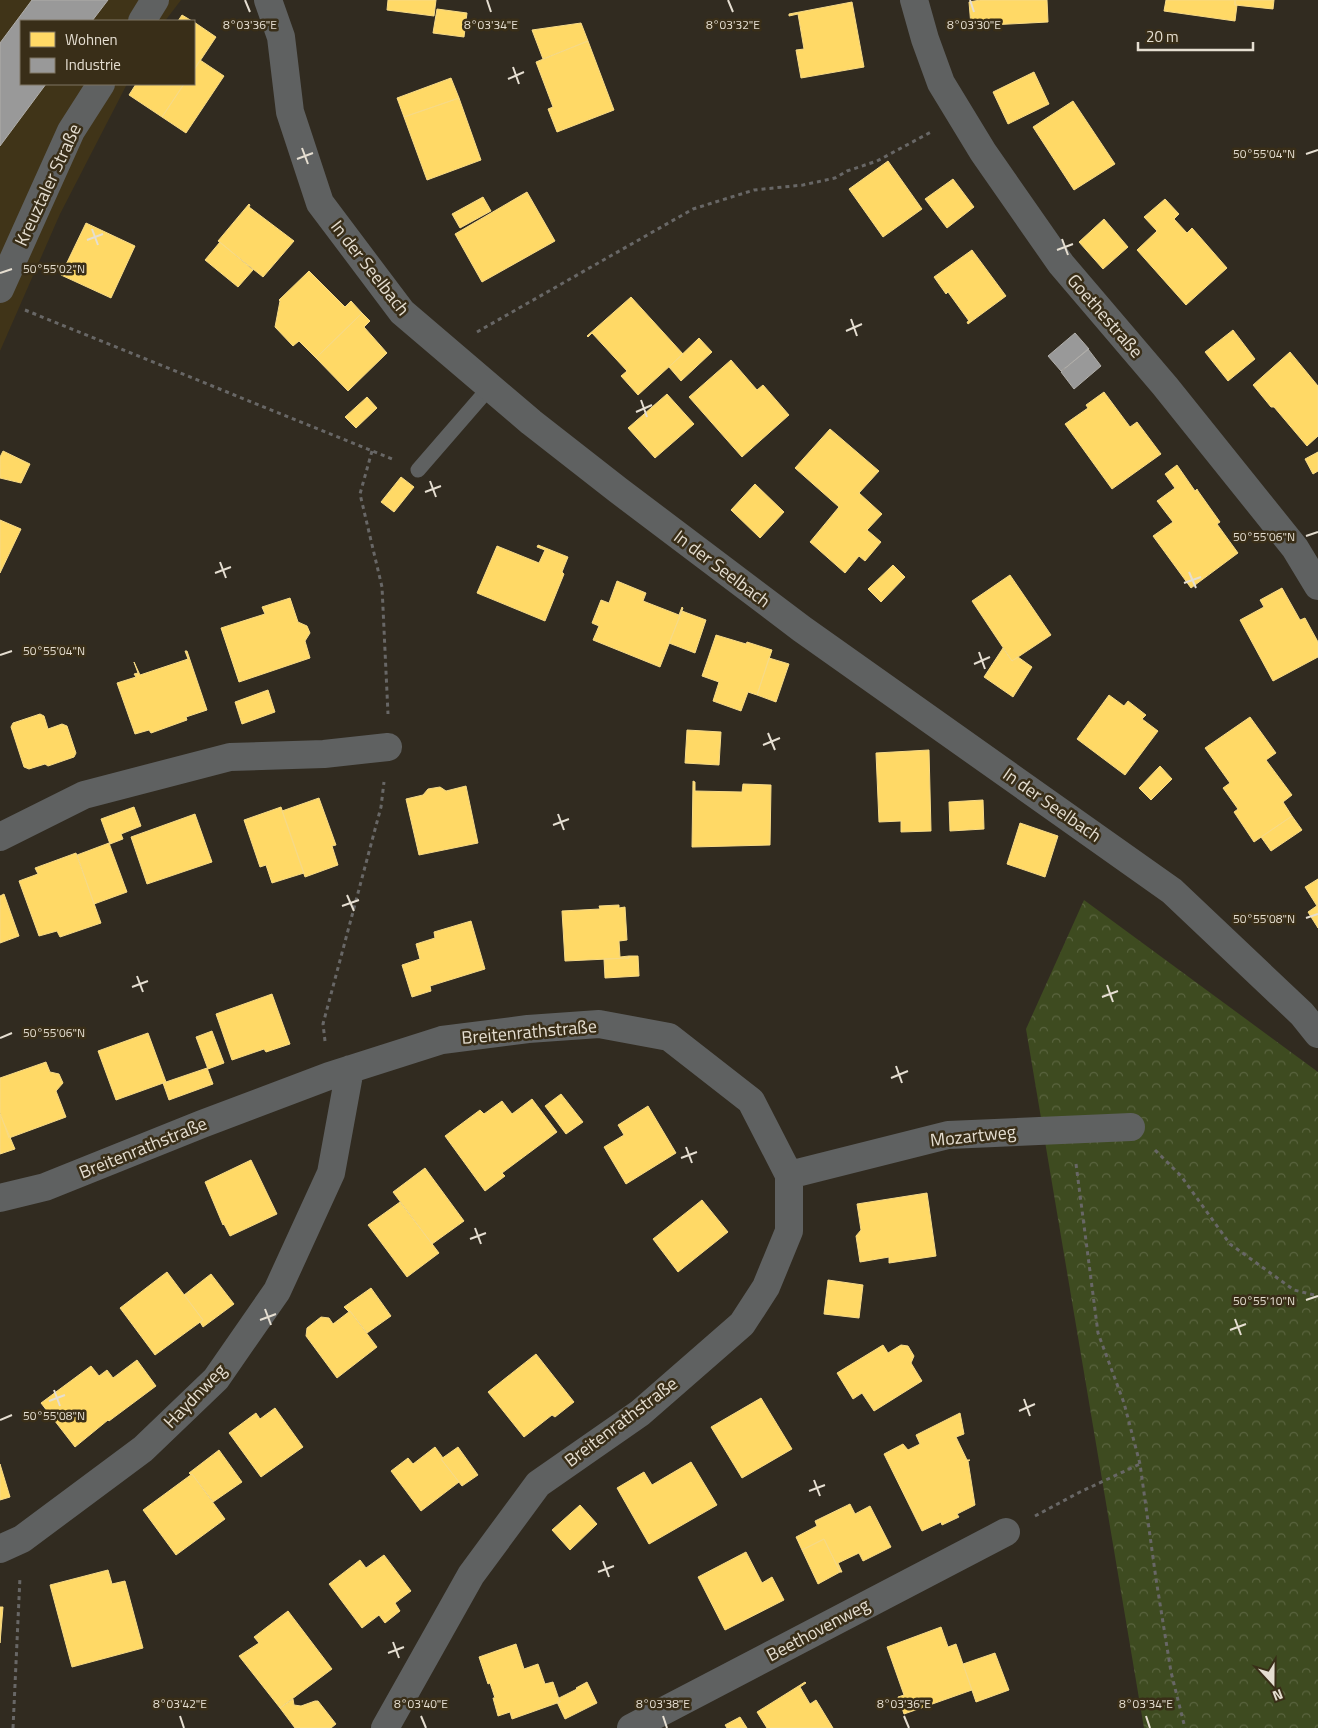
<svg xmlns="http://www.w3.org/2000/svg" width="1318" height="1728" font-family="'Titillium Web',sans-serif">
<defs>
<pattern id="forest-crowns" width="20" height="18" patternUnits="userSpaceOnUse" patternTransform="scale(1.25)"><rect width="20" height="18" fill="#3e4b20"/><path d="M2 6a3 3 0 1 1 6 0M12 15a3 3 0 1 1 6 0" fill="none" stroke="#5a643f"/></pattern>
</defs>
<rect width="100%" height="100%" fill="#312b20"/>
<path fill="#403418" d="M0 0H181L165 21H21V84H127L60 214 0 351Z"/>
<path fill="url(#forest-crowns)" d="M1084 900 1318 1072V1728H1144L1026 1029Z"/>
<path fill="#ffd966" stroke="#f7da86" d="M388 0H436L434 16 387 10Z
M980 0H1047L1048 22 971 26 969 2Z
M1166 0H1235V5H1237L1235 21 1164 11Z
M1235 0H1274L1273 9 1235 5Z
M852 2 864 67 801 78 796 50 804 49 798 14 789 16V14Z
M437 9 467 13 464 37 433 33Z
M182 15 192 21H178Z
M194 22 216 37 194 70Z
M581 23 588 41 543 59 532 30Z
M588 41 614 110 557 132 548 109 553 107 536 62Z
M200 60 224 76 186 133 162 117 184 84H194V70Z
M1034 72 1049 104 1008 124 993 92Z
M451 78 459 98 404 117 397 98Z
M136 84H184L162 117 129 95Z
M459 98 481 160 427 180 404 117Z
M1073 101 1115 164 1074 190 1033 127Z
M888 161 922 209 883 237 849 189Z
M953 179 974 207 947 228 925 199Z
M527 192 555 241 482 282 455 234Z
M483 197 491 211 460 228 452 214Z
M1165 199 1179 214 1174 219 1187 233 1192 228 1227 268 1186 305 1137 250 1157 231 1144 217Z
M249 204 250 205 249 207 294 241 263 277 218 241Z
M1104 219 1128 247 1103 269 1079 242Z
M86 223 135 246 111 298 61 275Z
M220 242 253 270 238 287 205 260Z
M972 250 1006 296 968 324 967 322 969 321 948 292 946 294 934 277Z
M309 271 345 307 351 301 362 313 316 358 299 341 293 346 275 327 280 301 279 300Z
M631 297 683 354 638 395 621 376 627 371 592 333 588 337 587 336Z
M362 313 370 321 364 327 387 353 348 391 316 358Z
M1233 330 1255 359 1228 381 1205 352Z
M699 338 712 352 681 381 669 367Z
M1290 352 1318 386V436L1307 446 1274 407H1271L1253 385Z
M731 360 757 390 763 385 789 415 742 457 689 397Z
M1104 392 1130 427 1137 422 1161 454 1112 489 1065 424 1088 408 1086 405Z
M667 394 694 424 655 458 628 428Z
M367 397 377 408 356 428 345 417Z
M830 429 879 471 859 493 882 514 867 530 881 542 865 561 859 556 845 573 810 542 839 507 795 468Z
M3 451 30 464 21 483 0 478V457Z
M1318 452V471L1313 474 1305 459Z
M1177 465 1195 491 1197 489 1198 491 1220 522 1217 524 1238 553 1191 588 1153 536 1173 522 1157 501 1175 488 1165 474Z
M401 477 414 487 394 512 381 502Z
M755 484 784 512 760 538 731 510Z
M0 520 21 529 0 573Z
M538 545 568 557 562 572 564 574 545 621 477 593 497 546 539 563 545 550 537 547Z
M893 565 905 577 881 602 868 589Z
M1010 575 1051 635 1012 661 972 601Z
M617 581 646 593 643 601 679 615 682 607 683 608 660 667 593 640 599 626 592 623 601 600 609 603Z
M1282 588 1300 620 1305 618 1318 642V657L1273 681 1240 620 1264 607 1260 600Z
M290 598 298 622 307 626 310 633 305 641 310 658 239 682 221 628 265 614 262 607Z
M682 611 706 620 695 653 669 643Z
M716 635 746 644 747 642 772 650 757 695 748 692 741 711 713 701 719 682 702 676Z
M1003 648 1012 661 1018 657 1032 667 1013 697 984 677Z
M185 651H187L207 710 186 717 187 720 151 733 149 730 135 734 117 683 136 677 134 674 138 673 134 662 140 675 188 659Z
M769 658 789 664 776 702 757 695Z
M268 690 275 712 242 724 235 702Z
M1109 695 1124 706 1128 701 1146 715 1142 719 1158 731 1125 775 1077 739Z
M40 714 44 716 48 729 62 724 67 726 76 753 74 757 48 766 45 764 29 769 24 767 11 727 13 723Z
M1250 717 1276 753 1266 760 1292 795 1283 802 1292 816 1254 842 1234 812 1238 809 1223 788 1230 783 1205 748Z
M687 730 721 732 719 765 685 763Z
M929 750 931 831 901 832V821L879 822 876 753Z
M1160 766 1172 779 1151 800 1139 788Z
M693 781 695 782V791L742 792 743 784 771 785 770 845 692 847Z
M466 786 478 843 419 855 406 799 423 795 428 789 440 787 446 791Z
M319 798 336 845 332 846 338 865 305 877 282 811Z
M983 800 984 829 950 831 949 802Z
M134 807 141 826 121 834 123 839 110 844 101 819Z
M281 807 304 873 272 883 266 865 260 867 244 820Z
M195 814 212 862 147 884 131 837Z
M1292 816 1302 830 1271 851 1261 837Z
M1020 823 1058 836 1045 877 1007 864Z
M109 843 127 892 94 904 77 855Z
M76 853 101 923 60 937 57 931 39 936 19 881 38 874 35 868Z
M1318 879V905L1317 906 1305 887Z
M4 894 19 936 0 943V896Z
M619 905V908L625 907 627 940 619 941 620 957 629 956V958L565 961 562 911 600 909 599 906Z
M1318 905V928L1308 912Z
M471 921 485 969 430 986 431 991 412 997 402 965 420 959 416 944 435 938 434 932Z
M629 956H638L639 976 605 978 604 959 629 958Z
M272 994 290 1044 266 1052 264 1049 232 1060 216 1014Z
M212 1031 224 1063 208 1069 196 1037Z
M148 1033 166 1082 116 1100 98 1051Z
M46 1062 50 1072 59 1074 63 1083 56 1091 66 1117 9 1138 0 1113V1078Z
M207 1068 213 1084 169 1100 163 1083Z
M561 1094 583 1122 566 1134 545 1106Z
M532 1099 557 1132 502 1173 505 1176 485 1191 445 1136 480 1110 484 1114 502 1101 512 1114Z
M648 1106 676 1153 626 1184 604 1147 624 1135 618 1125Z
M0 1114 15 1149 0 1154Z
M251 1160 277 1214 230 1236 224 1224 223 1225 205 1182Z
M425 1168 464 1221 432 1244 393 1192Z
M927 1193 936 1256 889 1263V1257L860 1262 856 1236 861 1230 857 1204Z
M702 1200 728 1232 678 1272 653 1239Z
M400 1202 439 1253 407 1277 368 1225Z
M167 1272 203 1320 155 1355 120 1308Z
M211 1274 234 1304 203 1327 200 1322 203 1320 184 1295Z
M828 1280 863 1285 859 1318 824 1314Z
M371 1288 391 1316 367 1333 350 1311 349 1312 344 1307Z
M350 1311 377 1347 337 1378 306 1336 307 1328 321 1317 329 1318 333 1324Z
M883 1345 888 1353 901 1345 908 1346 914 1356 911 1363 922 1381 874 1411 862 1393 853 1399 837 1373Z
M536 1354 574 1402 555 1417 552 1415 524 1437 488 1392Z
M137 1360 156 1386 109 1421 108 1420 75 1447 41 1403 91 1366 99 1376 107 1370 113 1378Z
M761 1398 792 1449 742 1478 711 1427Z
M275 1408 303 1447 261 1477 229 1433 256 1413 260 1419Z
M960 1413 964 1434 956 1437 967 1460H970L968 1461 975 1505 957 1514 959 1517 942 1525 941 1522 922 1531 884 1454 903 1444 908 1450 920 1444 916 1435Z
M435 1447 443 1458 441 1459 459 1482 421 1511 391 1471 408 1458 413 1464Z
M458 1447 478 1475 462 1486 441 1459Z
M219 1450 242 1482 213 1502 192 1474 191 1475 189 1473Z
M691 1462 717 1505 649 1544 617 1488 644 1472 652 1485Z
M0 1464 10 1497 0 1500Z
M192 1474 225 1519 176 1555 143 1510Z
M850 1504 855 1514 870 1506 891 1547 863 1561 859 1553 838 1563 842 1572H840L824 1539 802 1550 796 1537 817 1526 815 1521Z
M580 1505 597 1524 570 1550 552 1530Z
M824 1539 840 1572 818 1584 802 1550Z
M746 1552 762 1583 772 1577 784 1600 725 1630 698 1577Z
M384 1555 411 1591 395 1603 400 1611 385 1623 379 1615 362 1628 329 1584 360 1560 366 1568Z
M108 1570 112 1584 125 1581 143 1648 72 1667 50 1585Z
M0 1607H3L0 1643Z
M288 1611 332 1669 280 1708 239 1656 259 1643 254 1637Z
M941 1627 948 1647 956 1644 972 1690 904 1714 898 1697 904 1695 887 1647Z
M516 1644 524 1669 538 1664 545 1684 553 1682 560 1702 512 1719 510 1712 498 1716 493 1698H495L490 1683 488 1684 479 1657Z
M995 1653 1009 1690 976 1702 963 1664Z
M587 1682 597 1703 565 1719 557 1702H560L559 1698 577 1689 576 1688Z
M805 1682 806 1683 800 1687 810 1704 816 1700 833 1728H767L757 1712Z
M293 1699 294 1705 301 1706 315 1701H318L336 1724 331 1728H295L280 1708Z
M740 1717 747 1728H727L725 1725Z"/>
<path fill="#999" stroke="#b0aeaa" d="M32 0H108L92 21H21V84H46L0 146V43Z
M1075 333 1089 349 1061 371 1048 356Z
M1088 349 1101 366 1074 389 1061 372Z"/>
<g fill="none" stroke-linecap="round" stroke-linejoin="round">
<path stroke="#686766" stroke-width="3" stroke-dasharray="4 4" stroke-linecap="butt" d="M25 310 392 459
M477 332 693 209 754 190 803 185 835 178 847 171 877 161 931 132
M372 451 360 494 382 587 388 714
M325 1041 323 1024 381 807 384 782
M1155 1150 1181 1176 1230 1244 1294 1290 1318 1296
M1076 1164 1098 1333 1124 1403 1140 1464 1156 1579 1171 1672 1185 1728
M1035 1516 1080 1492 1140 1464
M13 1728 20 1577"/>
<path stroke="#5f6161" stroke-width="15" d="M418 470 490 387"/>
<path stroke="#5f6161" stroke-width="28" d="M268 0 281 37 290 112 320 203 402 312 531 422 618 490 802 629 1172 891 1302 1014 1318 1034
M914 0 925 39 941 83 983 152 1061 264 1165 386 1295 548 1318 586
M142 21 155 0
M0 289 71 131 101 84
M0 837 84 795 230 757 324 754 388 747
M789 1175 948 1135 1131 1127
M0 1198 45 1187 202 1124 329 1076 442 1040 528 1029 599 1024 669 1037 751 1101 789 1175V1231L766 1287 742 1324 640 1413 538 1484 471 1575 385 1728
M0 1549 22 1539 143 1449 216 1379 277 1291 331 1173 350 1069
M631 1728 1006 1532"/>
</g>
<path fill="none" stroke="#e5ded1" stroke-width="2" d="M245 0 250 12M487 0 491 12M728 0 733 12M970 0 974 12M513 67 519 84M508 79 524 72M302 148 308 164M1306 154 1318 150M297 159 313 153M92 229 98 245M1062 239 1068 255M87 240 103 234M1057 250 1073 244M0 273 12 269M851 319 857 336M846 331 862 324M641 400 647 417M636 412 652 405M430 481 436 497M425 492 441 486M1306 536 1318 532M220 562 226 578M1189 572 1196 588M215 573 231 567M1184 583 1201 577M979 652 985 669M0 655 12 651M974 664 990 657M768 733 775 750M763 745 780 738M558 814 564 830M553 825 569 819M347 895 354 911M342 906 359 900M1306 918 1318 914M137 976 143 992M1107 985 1113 1002M132 987 148 981M1102 997 1118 991M0 1038 12 1033M896 1066 902 1083M891 1078 908 1071M686 1147 692 1163M681 1158 697 1152M475 1228 481 1244M470 1239 486 1233M1306 1300 1318 1296M265 1309 271 1325M1235 1319 1241 1335M260 1320 276 1314M1230 1330 1246 1324M54 1390 60 1406M1024 1399 1030 1416M49 1401 65 1395M1019 1411 1035 1404M0 1420 12 1415M814 1480 820 1496M809 1491 825 1485M603 1561 609 1577M598 1572 614 1566M393 1642 399 1658M388 1653 404 1647M180 1716 184 1728M421 1716 426 1728M663 1716 667 1728M904 1716 909 1728M1146 1716 1150 1728"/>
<g text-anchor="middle" stroke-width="5" stroke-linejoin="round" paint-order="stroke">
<g font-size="18" fill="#e5ded1" stroke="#392e18">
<text transform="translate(48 185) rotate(-65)" y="6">Kreuztaler Straße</text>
<text transform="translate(370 268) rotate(52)" y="6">In der Seelbach</text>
<text transform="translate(1105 316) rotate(49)" y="6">Goethestraße</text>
<text transform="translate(722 569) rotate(37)" y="6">In der Seelbach</text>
<text transform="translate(1052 805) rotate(35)" y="6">In der Seelbach</text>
<text transform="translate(529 1032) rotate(-5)" y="6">Breitenrathstraße</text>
<text transform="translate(973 1136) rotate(-6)" y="6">Mozartweg</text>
<text transform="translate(143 1148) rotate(-22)" y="6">Breitenrathstraße</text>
<text transform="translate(195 1396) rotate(-46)" y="6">Haydnweg</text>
<text transform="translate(621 1422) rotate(-37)" y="6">Breitenrathstraße</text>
<text transform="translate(818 1630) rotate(-28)" y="6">Beethovenweg</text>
</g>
</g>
<g font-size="12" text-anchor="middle" fill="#e5ded1" stroke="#392e18" stroke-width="5" stroke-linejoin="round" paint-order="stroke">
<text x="733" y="29">8°03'32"E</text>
<text x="250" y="29">8°03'36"E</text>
<text x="491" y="29">8°03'34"E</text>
<text x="974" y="29">8°03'30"E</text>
<text x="1264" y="158">50°55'04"N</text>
<text x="54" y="273">50°55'02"N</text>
<text x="1264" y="541">50°55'06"N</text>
<text x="54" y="655">50°55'04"N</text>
<text x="1264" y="923">50°55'08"N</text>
<text x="54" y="1037">50°55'06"N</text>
<text x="1264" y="1305">50°55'10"N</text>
<text x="54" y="1420">50°55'08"N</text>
<text x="180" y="1708">8°03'42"E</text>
<text x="421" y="1708">8°03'40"E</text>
<text x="663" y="1708">8°03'38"E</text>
<text x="904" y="1708">8°03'36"E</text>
<text x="1146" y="1708">8°03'34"E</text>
</g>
<rect x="20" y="20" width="175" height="65" fill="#392e18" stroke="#7e7462"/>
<rect x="30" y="32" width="25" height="15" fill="#ffd966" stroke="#7e7462"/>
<text x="65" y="45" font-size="15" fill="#e5ded1">Wohnen</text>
<rect x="30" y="58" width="25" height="15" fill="#999999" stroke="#7e7462"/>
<text x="65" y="70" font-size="15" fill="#e5ded1">Industrie</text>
<g transform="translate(1273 1683) rotate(159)" stroke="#392e18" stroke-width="4" paint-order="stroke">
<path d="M0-4L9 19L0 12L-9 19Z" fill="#e5ded1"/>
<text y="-8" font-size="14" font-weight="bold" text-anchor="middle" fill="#e5ded1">N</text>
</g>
<path d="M1138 42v8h115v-8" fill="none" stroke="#e5ded1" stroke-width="2.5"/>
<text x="1146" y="42" font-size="15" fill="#e5ded1" stroke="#392e18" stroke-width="4" paint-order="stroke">20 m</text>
</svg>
